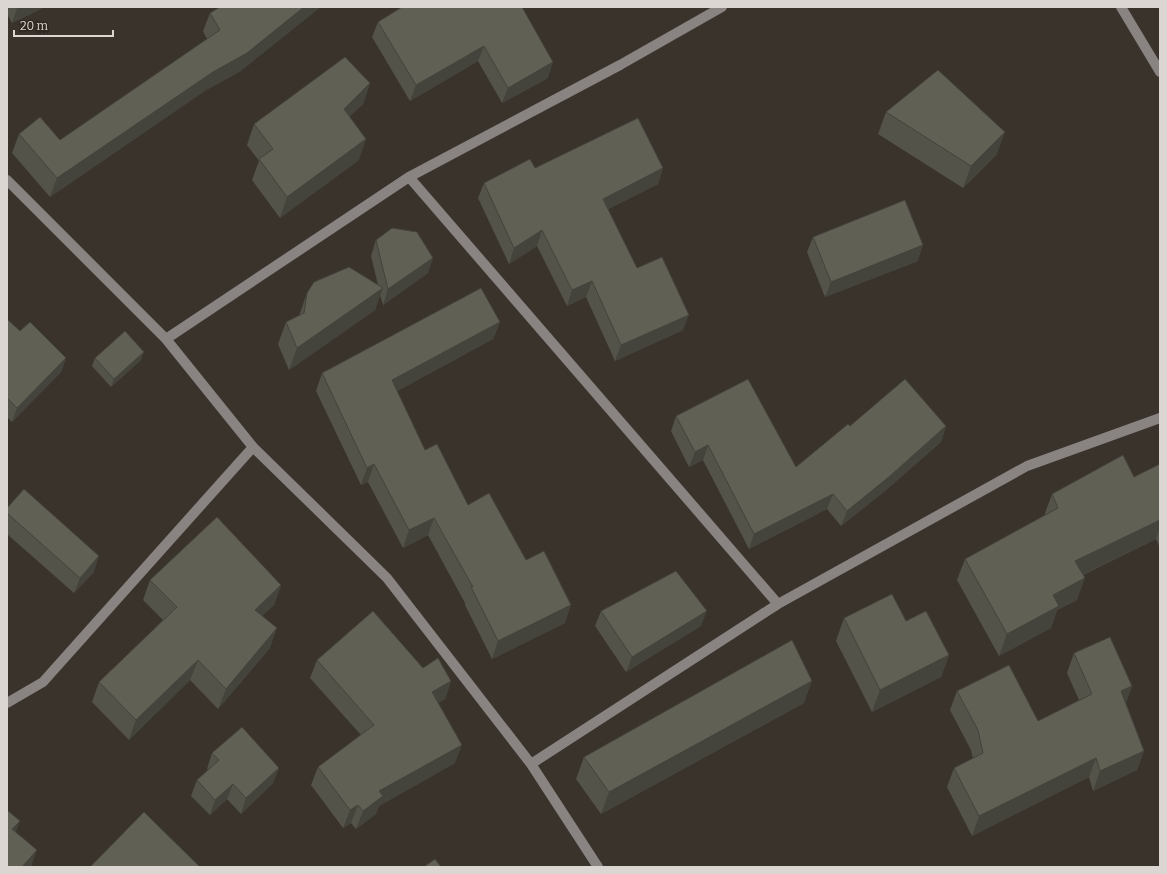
<svg xmlns="http://www.w3.org/2000/svg" width="1167" height="874" font-family="Bitter,serif">
<rect width="100%" height="100%" fill="#3a332c"/>
<g fill="none" stroke-linecap="round" stroke-linejoin="round">
<path stroke="#898482" stroke-width="10" d="M1121 7 1160 72
M409 177 778 604
M7 180 166 339 253 447 387 578 531 764 598 867
M166 339 409 177 620 65 722 7
M7 703 43 682 253 447
M531 764 778 604 1027 466 1160 418"/>
</g>
<path fill="#535349" d="M7 7H45L12 23 7 14Z
M220 7 241 71 206 90 50 197 12 153 19 134 60 140 207 39 203 31 210 13Z
M522 7 548 78 502 103 478 61 410 101 372 37 378 22Z
M370 83 363 104 349 117 359 160 280 218 252 180 259 161 247 145 254 124Z
M886 112 997 154 963 188 878 134Z
M535 168H663L658 184 608 209 637 268 683 330 615 361 586 297 567 306 537 246 509 264 478 198 484 183Z
M813 237 918 261 825 297 807 252Z
M376 240 428 273 383 305 380 295 375 310 289 370 278 344 286 322 299 316 307 293 378 285 371 256Z
M7 319 20 331 66 358 61 372 12 422 7 417Z
M500 322 493 339 397 391 425 450 468 505 526 560 565 623 492 659 465 605V603L428 535 403 548 368 482 361 485 316 391 322 373Z
M95 358 141 360 111 387 92 366Z
M676 416 796 467 850 426H946L941 442 885 491 841 526 827 509 749 549 703 460 689 467 671 431Z
M1160 464V548L1156 539 1083 575 1077 600 1057 610 1051 628 999 656 957 580 965 559 1044 516 1052 494 1134 477Z
M7 508 94 572 74 593 7 534Z
M150 580 281 585 274 605 262 616 270 648 218 709 190 680 129 740 92 702 99 682 163 620 143 600Z
M601 611 701 626 626 672 595 626Z
M844 618 906 621 949 655 941 677 872 712 836 641Z
M1074 653 1132 686 1126 703 1144 751 1137 770 1093 791 1089 777 972 836 947 787 954 768 973 759 971 750 950 710 957 691 1038 721 1079 700 1067 673Z
M317 660 423 668 451 681 445 699 438 703 455 763 379 806 376 814 356 829 351 823 343 828 311 785 318 767 361 735 310 678Z
M804 703 601 814 576 779 584 757Z
M212 753 279 768 273 783 241 814 227 799 210 815 191 796 197 780 208 770 207 769Z"/>
<path fill="#44433c" d="M7 7H9L7 12Z
M20 7H45L12 23 17 8Z
M304 7H321L241 71 206 90 50 197 57 178Z
M484 46 478 61 410 101 416 85Z
M553 62 548 78 502 103 508 88Z
M370 83 363 104 336 130 344 109Z
M1005 132 997 154 963 188 971 166Z
M366 139 359 160 280 218 287 197Z
M663 168 658 184 597 214 603 199Z
M542 230 537 246 509 264 514 248Z
M923 245 918 261 825 297 831 282Z
M433 258 428 273 383 305 388 289Z
M592 281 586 297 567 306 572 290Z
M383 288 375 310 289 370 297 348Z
M689 315 683 330 615 361 621 345Z
M500 322 493 339 385 398 392 380Z
M144 352 141 360 111 387 114 379Z
M66 358 61 372 12 422 17 408Z
M946 426 941 442 885 491 841 526 847 511Z
M708 445 703 460 689 467 695 452Z
M374 464 368 482 361 485 367 468Z
M833 494 827 509 749 549 754 534Z
M434 518 428 535 403 548 409 530Z
M1160 520V528L1156 539 1067 582 1075 561Z
M99 556 94 572 74 593 80 578Z
M1085 578 1077 600 1057 610 1051 628 999 656 1007 634 1053 595Z
M281 585 274 605 247 630 255 610Z
M571 605 565 623 492 659 498 641Z
M707 611 701 626 626 672 632 657Z
M277 628 270 648 218 709 226 689Z
M949 655 941 677 872 712 880 690Z
M198 660 190 680 129 740 136 720Z
M451 681 445 699 426 710 432 692Z
M812 681 804 703 601 814 609 792Z
M1132 686 1125 706 1121 691Z
M462 745 455 763 379 806 376 814 356 829 363 811 379 791Z
M1144 751 1137 770 1093 791 1100 771Z
M1096 758 1089 777 972 836 979 816Z
M279 768 273 783 241 814 246 798Z
M233 784 227 799 210 815 215 800Z
M358 805 351 823 343 828 350 810Z
M20 821 12 843V829Z
M37 850 31 867H22Z"/>
<path fill="#616055" stroke="#44433c" d="M220 7H304L247 53 213 72 57 178 19 134 40 117 60 140 220 30 210 13Z
M402 7H522L553 62 508 88 484 46 416 85 378 22Z
M345 57 370 83 344 109 366 139 287 197 259 159 273 149 254 124Z
M938 70 1005 132 971 166 886 112Z
M638 118 663 168 603 199 637 268 662 257 689 315 621 345 592 281 572 290 542 230 514 248 484 183 530 159 535 168Z
M905 200 923 245 831 282 813 237Z
M392 228 417 232 433 258 388 289 376 240Z
M349 267 383 288 297 348 286 322 304 313 307 293 314 282Z
M481 288 500 322 392 380 425 450 437 444 468 505 489 493 526 560 544 551 571 605 498 641 471 587H473L434 518 409 530 374 464 367 468 322 373Z
M7 319 20 331 30 322 66 358 17 408 7 398Z
M125 331 144 352 114 379 95 358Z
M748 379 796 467 848 424 850 426 905 379 946 426 890 476 847 511 833 494 754 534 708 445 695 452 676 416Z
M1123 455 1134 477 1160 464V520L1075 561 1085 578 1053 595 1059 606 1007 634 965 559 1058 508 1052 494Z
M24 489 99 556 80 578 7 513V508Z
M217 517 281 585 255 610 277 628 226 689 198 660 136 720 99 682 177 607 150 580Z
M676 571 707 611 632 657 601 611Z
M892 594 906 621 926 611 949 655 880 690 844 618Z
M373 611 423 668 438 658 451 681 432 692 462 745 379 791 383 796 363 811 358 805 350 810 318 767 374 725 317 660Z
M1110 637 1132 686 1121 691 1144 751 1100 771 1096 758 979 816 954 768 983 753 978 730 957 691 1009 665 1038 721 1092 694 1074 653Z
M792 640 812 681 609 792 584 757Z
M242 727 279 768 246 798 233 784 215 800 197 780 219 760 212 753Z
M7 810 20 821 12 829 37 850 22 867H7Z
M144 812 200 867H90Z
M435 859 441 867H424Z"/>
<rect width="1167" height="874" fill="none" stroke="#dbd6d1" stroke-width="16"/>
<path d="M14 30v6h99v-6" fill="none" stroke="#dbd6d1" stroke-width="2"/>
<text x="20" y="30" font-size="12" fill="#dbd6d1" stroke="#302922" stroke-width="3" paint-order="stroke">20 m</text>
</svg>
